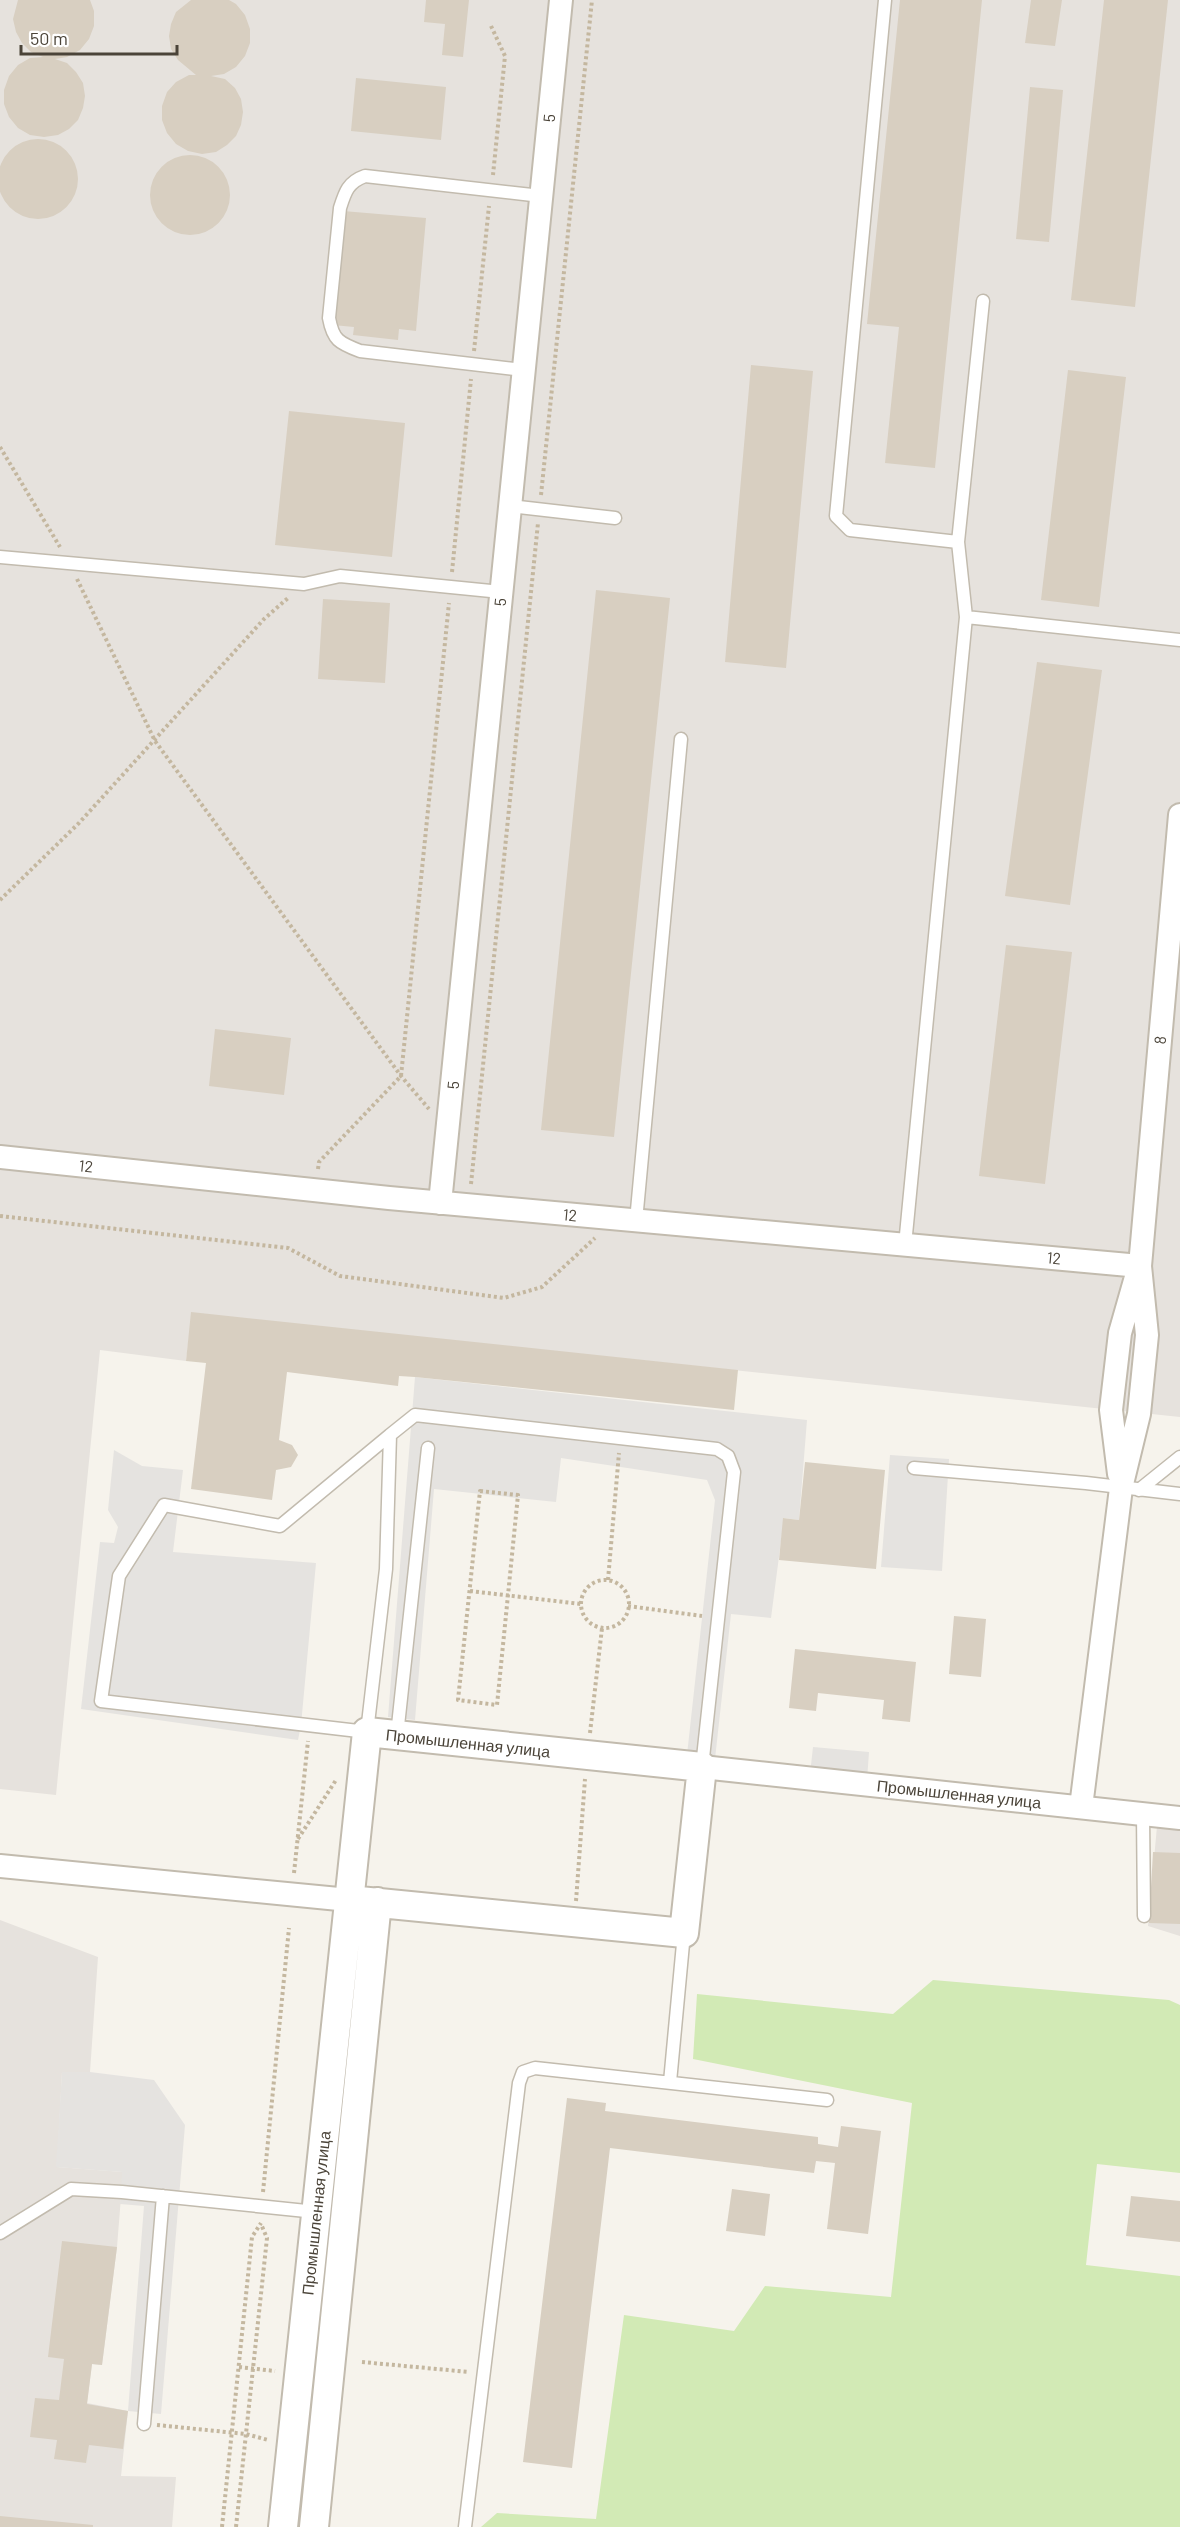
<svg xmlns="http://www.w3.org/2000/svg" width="1180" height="2527" font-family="Barlow,sans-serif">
<rect width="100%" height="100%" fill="#f6f3ec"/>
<path fill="#e6e2dd" d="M0 0H1180V1417L192 1313 186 1361 100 1350 56 1795 0 1789Z
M1157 1826 1180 1829V1936L1148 1926Z
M0 1920 98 1957 90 2072H62L57 2167 123 2172 117 2247 102 2365 92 2364 87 2403 128 2411 121 2476 176 2477 172 2527H0Z"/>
<path fill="#d2eab5" d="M933 1980 1169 2000 1180 2005V2173L1097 2164 1086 2265 1180 2276V2527H481L497 2513 596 2519 624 2315 734 2331 765 2286 891 2297 912 2103 693 2059 697 1994 893 2014Z
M322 2253 331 2254 304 2527H295Z"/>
<path fill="#e5e3e0" d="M415 1377 807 1420 799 1520 784 1518 771 1618 731 1614 715 1759 687 1755 715 1500 707 1480 561 1458 556 1502 434 1489 415 1720 388 1717Z
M114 1450 142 1466 183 1470 173 1552 316 1563 301 1725 298 1740 81 1709 100 1542 114 1543 118 1527 108 1510Z
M890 1455 949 1459 942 1571 881 1567Z
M813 1747 869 1752 867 1780 810 1774Z
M62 2072H90L154 2080 185 2125 161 2414 128 2411 144 2206 120 2204 122 2172 56 2167Z"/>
<path fill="#d8cfc1" d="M18 0H90L94 11V26L89 39 80 50 67 57 55 59 67 63 76 72 83 83 85 96 83 108 78 120 69 129 58 135 44 137 30 135 18 128 9 117 4 104V90L9 76 18 65 30 58 43 57 31 52 22 43 16 32 13 19Z
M191 0H229L236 4 245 15 250 29V43L245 56 236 67 224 74 211 76 225 79 235 88 241 99 243 112 241 125 236 136 227 145 216 152 202 154 188 151 176 144 167 133 162 120V106L167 92 176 82 189 75H196L178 60 171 49 169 36 171 24 176 12Z
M426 0H469L463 57 442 55 445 24 424 22Z
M900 0H982L935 468 885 463 899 327 867 324Z
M1031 0H1062L1055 46 1025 43Z
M1104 0H1168L1135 307 1071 300Z
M356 78 446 87 441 140 351 131Z
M1030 87 1063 90 1049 242 1016 239Z
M-2 179a40 40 0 1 1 80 0a40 40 0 1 1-80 0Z
M150 195a40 40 0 1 1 80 0a40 40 0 1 1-80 0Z
M343 211 426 218 416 331 399 329 398 340 353 335 354 327 333 325Z
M751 365 813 371 786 668 725 662Z
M1068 370 1126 377 1099 607 1041 600Z
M289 411 405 423 392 557 275 545Z
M596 590 670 598 614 1137 541 1130Z
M323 599 390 603 385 683 318 679Z
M1037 662 1102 670 1070 905 1005 896Z
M1006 945 1072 952 1045 1184 979 1176Z
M215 1029 291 1038 284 1095 209 1086Z
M191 1312 738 1370 734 1410 415 1377 399 1376 398 1386 287 1372 279 1440 292 1445 298 1455 291 1467 276 1470 272 1500 191 1489 206 1363 186 1361Z
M805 1462 885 1470 876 1569 779 1560 783 1518 799 1520Z
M954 1616 986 1619 981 1677 949 1674Z
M795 1649 916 1662 910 1722 882 1719 884 1700 818 1693 816 1711 789 1708Z
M1153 1852 1180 1853V1924L1149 1923Z
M567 2098 606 2103 605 2111 818 2137V2144L838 2147 841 2126 881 2131 868 2234 827 2229 835 2163 816 2161 814 2173 610 2148 572 2468 523 2462Z
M732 2189 770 2194 765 2236 726 2231Z
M1131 2196 1180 2201V2242L1126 2236Z
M62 2241 117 2247 102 2365 92 2364 87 2404 128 2411 123 2449 89 2445 86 2463 54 2459 57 2440 30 2437 35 2398 59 2400 64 2359 48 2357Z
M0 2516 93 2525V2527H0Z"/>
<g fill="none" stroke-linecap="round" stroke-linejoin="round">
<defs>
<path id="service" d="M885 0 836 516 850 530 958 542
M523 370 360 351C339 343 333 340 329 318L340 208C345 192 348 182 365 176L541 196
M510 506 615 518
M0 557 304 584 340 576 501 592
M966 617 1180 640
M636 1221 681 739
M905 1245 966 617 958 542 983 301
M390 1435 280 1526 164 1505 119 1576 101 1701 367 1732 386 1569 390 1435 415 1415 717 1449 728 1456 734 1472 702 1767
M914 1468 1086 1483 1180 1494
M1139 1490 1180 1457
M397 1735 428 1448
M1143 1814 1144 1916
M670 2082 684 1933
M0 2233 71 2189 122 2192 316 2212
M144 2424 163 2196
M465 2527 519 2083 523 2072 535 2068 827 2100"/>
<path id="minor" d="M0 1157 389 1198 1140 1266
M440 1203 561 0
M1119 1474 1111 1410 1120 1333 1136 1277
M702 1767 1180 1818
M1081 1807 1121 1488 1139 1414 1147 1335 1140 1266 1180 815
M0 1866 349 1900"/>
<path id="tertiary" d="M283 2527 367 1732 702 1767 684 1933 349 1900
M314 2527 377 1902"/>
</defs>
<use href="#service" stroke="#c2bbae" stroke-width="15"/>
<use href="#minor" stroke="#c2bbae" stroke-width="26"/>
<use href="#tertiary" stroke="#c2bbae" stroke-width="32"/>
<path stroke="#c4b79f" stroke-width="4" stroke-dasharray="3 3" stroke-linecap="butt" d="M491 26 505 56 493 175
M474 351 489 206
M0 447 60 547
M541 495 592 0
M452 572 471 379
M77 579 155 741 401 1076 429 1109
M0 900 79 823 264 619 288 598
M318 1169 319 1162 401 1076 449 603
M471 1184 538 523
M0 1216 288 1248 340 1276 504 1298 542 1287 595 1238
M480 1491 518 1495 497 1705 458 1700Z
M608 1580 619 1453
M581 1604a24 24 0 1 1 48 0a24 24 0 1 1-48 0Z
M470 1591 581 1604
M628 1606 702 1616
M590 1733 602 1628
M298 1839 336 1780
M294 1873 308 1741
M576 1901 585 1779
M263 2192 289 1928
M362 2362 469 2372
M239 2367 275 2371
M157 2425 246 2434 268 2440
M222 2527 252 2237 261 2223
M236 2527 267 2238 261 2224"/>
<use href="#service" stroke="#fff" stroke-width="12"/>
<use href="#minor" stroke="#fff" stroke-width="22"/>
<use href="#tertiary" stroke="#fff" stroke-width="28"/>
</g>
<g text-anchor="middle" stroke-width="4.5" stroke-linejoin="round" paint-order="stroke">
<g font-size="16" fill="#4b4439" stroke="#fff">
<text transform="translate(549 118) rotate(-84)" y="6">5</text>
<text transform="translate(500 602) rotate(-84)" y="6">5</text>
<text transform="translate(1160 1040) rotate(-85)" y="6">8</text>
<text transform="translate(453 1085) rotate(-84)" y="6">5</text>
<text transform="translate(86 1166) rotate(6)" y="6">12</text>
<text transform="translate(570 1215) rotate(5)" y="6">12</text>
<text transform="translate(1054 1258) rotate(5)" y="6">12</text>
<text transform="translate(468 1743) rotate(6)" y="6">Промышленная улица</text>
<text transform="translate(959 1794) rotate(6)" y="6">Промышленная улица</text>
<text transform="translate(316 2213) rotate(-84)" y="6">Промышленная улица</text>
</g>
</g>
<path d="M21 45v9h156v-9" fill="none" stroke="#4b4439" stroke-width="3"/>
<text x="30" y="45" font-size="18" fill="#4b4439" stroke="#ffffff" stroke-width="4.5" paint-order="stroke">50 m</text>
</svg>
